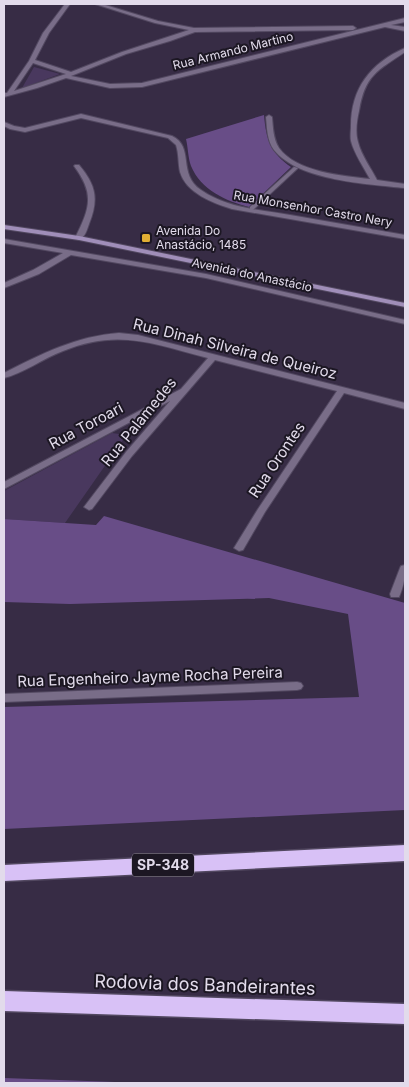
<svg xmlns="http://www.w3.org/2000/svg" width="409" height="1087" font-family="Inter,sans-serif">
<rect width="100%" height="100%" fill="#372c45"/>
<path fill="#49385e" d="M34 67 60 74 22 88Z
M112 433 119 434 125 437 65 523 4 519V491Z"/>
<path fill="#684d87" d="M264 115C266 140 271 153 291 167L249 207C226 201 201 190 191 166 188 158 188 147 186 139Z
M104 516 405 603V810L4 829V707L359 697 348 614 269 598 70 604 4 602V519L96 525Z
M4 1078 143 1083H4Z"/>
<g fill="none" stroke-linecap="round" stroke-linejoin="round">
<defs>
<path id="service" d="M294 167 298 168 254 209H250V207Z"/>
<path id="minor" d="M65 4H70L49 33 35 60 71 72 122 52 189 30 155 23 95 4H102L158 21 194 28 353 26 356 28 353 30 195 32 170 41 126 54 71 76 110 84 142 83 405 18V22L391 25 405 27V31L385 27 142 87 110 88 66 78 37 88 4 97V93H7L29 61 43 33ZM33 63 66 74 14 91Z
M405 48V52C377 71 365 75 359 111 357 119 355 133 358 142 361 155 371 168 377 180L405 184V188C368 184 299 181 274 150 267 141 267 128 266 117L269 115 272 117C273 127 273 139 279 148 296 172 343 176 370 179 364 168 354 153 351 141 350 137 351 130 351 126 351 88 371 63 405 48Z
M81 114 172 136C195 147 177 174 201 190 228 209 264 210 296 216 332 222 369 229 405 235V239L232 209C213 203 186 193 180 172 178 163 179 154 176 145L168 138 81 118 25 132 10 129 4 126V122L14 126 25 128Z
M75 165H79C96 185 99 199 89 224 87 230 85 237 79 240L75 238C90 208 95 194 74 166Z
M4 239 206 274 405 320V324L206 278 71 255 39 274 4 288V283L33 270 63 253 4 243Z
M119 333 138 335 405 403V409L344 393 265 512 243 550 239 551 234 548 258 509 337 391 215 360 132 456 92 509 89 510 84 507 126 452 170 401 4 489V482L181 389 208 358C154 344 118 328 63 351 44 358 22 374 4 378V373C41 354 77 336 119 333Z
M405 565C405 577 404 586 399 597H391L390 594 400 568 401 566Z
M297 682 301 683 303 686 301 689 297 690 4 702V694Z"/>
<path id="secondary" d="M4 225 79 236 405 303V307L79 240 4 229Z"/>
<path id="motorway" d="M405 845V861L4 881V865Z
M4 991 405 1004V1024L4 1011Z"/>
</defs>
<use href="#service" stroke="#524860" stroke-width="2"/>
<use href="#minor" stroke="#524860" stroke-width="2"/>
<use href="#secondary" stroke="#524860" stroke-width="2"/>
<use href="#motorway" stroke="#524860" stroke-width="3"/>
<use href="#service" fill="#796d88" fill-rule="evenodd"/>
<use href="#minor" fill="#796d88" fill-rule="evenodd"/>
<use href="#secondary" fill="#a08eb9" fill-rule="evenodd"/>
<use href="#motorway" fill="#d8c1f6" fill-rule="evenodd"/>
</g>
<rect fill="#e1af34" stroke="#1c1723" stroke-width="2" x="141" y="233" width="10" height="10" rx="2.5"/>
<g text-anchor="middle" stroke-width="4" stroke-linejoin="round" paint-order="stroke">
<g font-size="12" fill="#e2dbeb" stroke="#1c1723">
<text transform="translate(233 51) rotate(-14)" y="4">Rua Armando Martino</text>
<text transform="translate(313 209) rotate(10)" y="4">Rua Monsenhor Castro Nery</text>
<text transform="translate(252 275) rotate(12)" y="4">Avenida do Anastácio</text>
</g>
<g font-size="12" fill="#e2dbeb" stroke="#1c1723" text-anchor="start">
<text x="156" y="235">Avenida Do<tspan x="156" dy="14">Anastácio, 1485</tspan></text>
</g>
<rect fill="#1c1723" stroke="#a7a0af" stroke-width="1" x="132" y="853.5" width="62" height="23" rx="4"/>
<g font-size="14" font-weight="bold" fill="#e2dbeb">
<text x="163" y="870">SP-348</text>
</g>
<g font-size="15" fill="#e2dbeb" stroke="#1c1723">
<text transform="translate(235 349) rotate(14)" y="5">Rua Dinah Silveira de Queiroz</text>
<text transform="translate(139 422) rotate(-51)" y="5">Rua Palamedes</text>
<text transform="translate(86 426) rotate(-28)" y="5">Rua Toroari</text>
<text transform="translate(277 460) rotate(-56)" y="5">Rua Orontes</text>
<text transform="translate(150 677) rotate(-2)" y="5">Rua Engenheiro Jayme Rocha Pereira</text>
</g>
<g font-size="18" fill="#e2dbeb" stroke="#1c1723">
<text transform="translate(205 985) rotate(2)" y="6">Rodovia dos Bandeirantes</text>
</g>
</g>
<rect width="409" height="1087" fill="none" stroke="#e2dbeb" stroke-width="10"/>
</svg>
